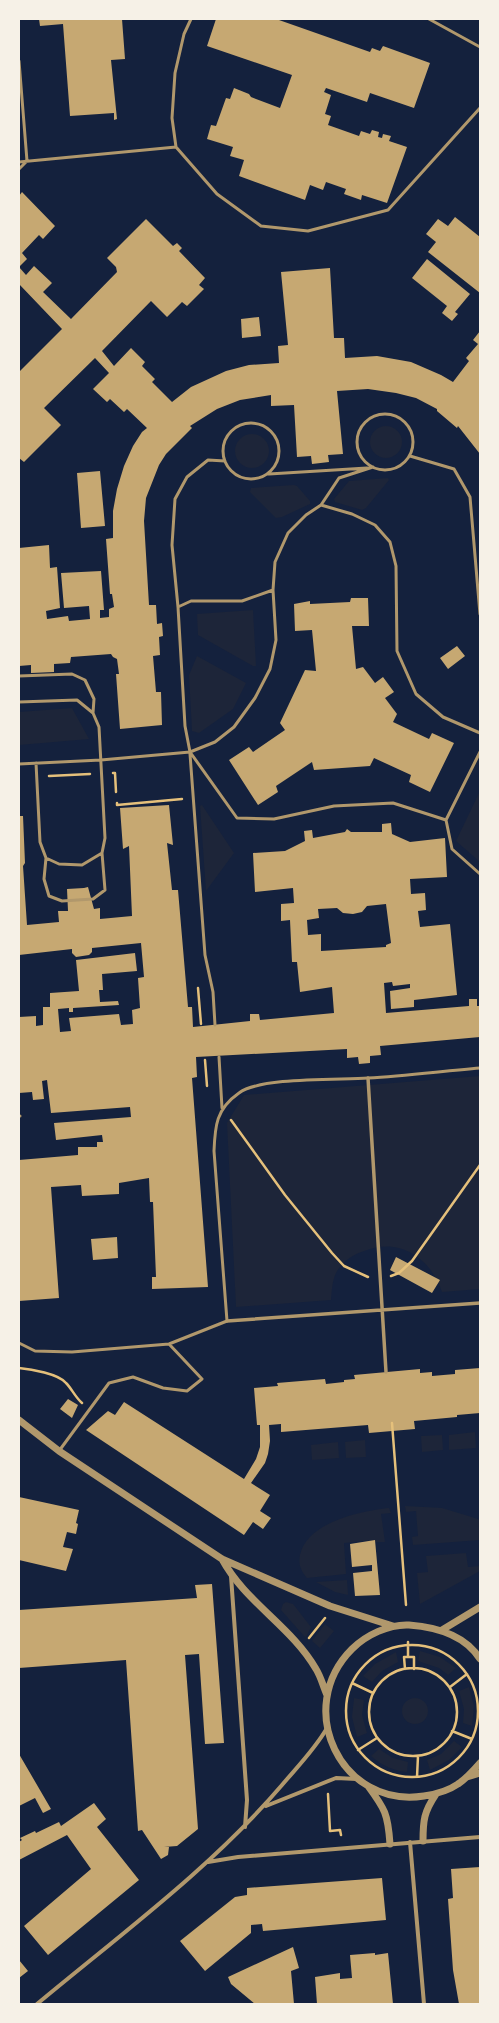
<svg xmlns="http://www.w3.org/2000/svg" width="499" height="2023" font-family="Lato,sans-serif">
<rect width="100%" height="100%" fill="#14213d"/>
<path fill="#1d2539" d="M370 442a16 16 0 1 1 32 0a16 16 0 1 1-32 0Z
M235 451a17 17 0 1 1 34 0a17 17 0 1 1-34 0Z
M388 478 389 480 366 508 362 510 335 502 334 499 349 481Z
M294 485 297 486 310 501V504L282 517 276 518 250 492 251 488Z
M253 610 256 666H253L198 635 197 614Z
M197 656 246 683 233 709 199 733 192 731 189 675Z
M72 708 89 739 19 745V712Z
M480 791V862L456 841Z
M202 805 234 853 206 891 200 806Z
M480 1076V1289L442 1292C431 1259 401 1238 367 1250 355 1254 347 1258 339 1268 332 1277 332 1290 331 1300L236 1307 227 1123 244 1095Z
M475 1432 476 1448 449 1450V1435Z
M442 1435 443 1450 422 1452 421 1436Z
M365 1440 366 1457 346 1458 345 1442Z
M338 1442 339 1458 312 1460 311 1445Z
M405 1506 442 1508 475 1518 480 1520V1540L413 1545 412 1537 418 1536 416 1511 406 1512Z
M389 1508 391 1513 381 1514 385 1542H375L374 1540 344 1543 346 1574 307 1578C301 1571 298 1564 300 1555 307 1522 361 1511 389 1508Z
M466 1553 468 1567 480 1566V1571L420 1604 417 1573 428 1572 426 1556Z
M347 1580 348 1595 335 1592 316 1582Z
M286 1602 293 1604 311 1627 306 1637 304 1636 281 1610 283 1604Z
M325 1624 334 1631 320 1648 312 1641Z
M420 1651 440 1657 456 1668 448 1675 439 1668 418 1661Z
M396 1652 398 1662 382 1671 372 1682 363 1676 375 1664Z
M469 1687 474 1706 472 1726 463 1723 464 1709 459 1691Z
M354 1698 364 1700 362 1715 367 1733 357 1737 352 1717Z
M402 1711a13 13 0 1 1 26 0a13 13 0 1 1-26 0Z
M454 1741 462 1747 449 1760 430 1770 427 1760 441 1754Z
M379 1749 393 1758 408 1762 407 1772C394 1771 381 1765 371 1756Z"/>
<path fill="#c6a872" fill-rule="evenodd" d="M39 19H122L125 59 111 60 117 119 114 120V113L70 116 63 24 40 26Z
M216 19H280L279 20 370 52 372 48 380 51 383 46 430 63 414 108 370 93 367 102 326 88 324 92 331 95 325 114 331 116 328 125 359 136 361 131 370 134 372 130 379 132 378 137 382 138 383 134 391 136 389 141 407 147 387 203 362 195 361 200 344 194 346 189 326 182 323 190 310 185 305 200 239 176 244 160 230 156 233 147 207 139 211 125 216 126 226 98 230 99 234 88 249 94 251 97 280 108 292 75 207 46Z
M22 192 55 226 43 239 39 235 22 253 27 259 19 267 26 275 34 266 52 283 43 292 71 319 117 272 116 267 107 258 146 219 173 246 177 243 182 248 179 251 205 278 199 285 204 289 187 306 182 302 167 317 151 301 102 351 114 366 131 348 145 362 142 366 155 379 152 382 172 402 191 387 226 371 249 365 279 363 278 346 288 345 281 272 330 268 334 338H344L345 358 377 356 411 362 441 375 453 382 469 361 466 358 478 344 473 340 480 331V454L458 426 457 428 437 411V409L416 398 396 393 368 389 337 391 343 454 328 455 329 462 312 464 311 456 297 457 294 405 271 406V395L240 400 217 409 190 426 192 428 166 454 159 465 146 498 144 521 149 605H156L157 624 162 623 163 636 159 637 160 655 153 656 156 692H161L162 725 120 729 116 674H119L117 659 113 657 111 654 71 657 70 663 54 664V672L31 673V665L19 666V548L49 545 50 568 57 567 60 608 46 611 47 619 68 616 69 621 90 619 89 606 64 608 61 573 101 571 104 610H100V618L109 617V609L114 607 112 594H110L106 539 113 538V511L117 489 124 466 133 446 142 432 147 428 127 409 124 412 110 399 107 402 93 389 109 373 95 358 44 408 61 425 24 462 19 458V372L62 329 19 284V196Z
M455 217 480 237V293L428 252 436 242 426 234 438 219 448 226Z
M427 259 470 294 455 312 458 314 452 321 442 313 447 306 412 278Z
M259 317 261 336 242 338 241 319Z
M100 471 105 526 81 528 77 473Z
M351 598H368L369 626H352L356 669 363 667 375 683 383 677 394 692 385 698 397 714 393 722 429 739 432 733 454 743 430 792 409 782 411 775 374 758 370 766 314 770 312 762 276 786 278 792 258 805 229 760 249 747 253 752 285 730 280 723 305 670 316 671 312 630 295 631 294 604 310 601V604L350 602Z
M457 646 465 656 448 669 440 658Z
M169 805 173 845 167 843 172 890H178L188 1007H192L193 1027 250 1021V1014H259L260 1020 334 1013 332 987 300 992 297 962H292L290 920 281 921V904L294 903 293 888 255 892 253 853 285 851 305 841 304 831 312 830 313 838 345 832 347 829 351 832H382V824L391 823 392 834 410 842 445 838 447 877 410 879 411 894 425 893 426 910 418 911 420 927 450 924 457 995 414 1000V1007L391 1009 390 991 410 988V984L393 986 392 982 384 983 386 1013 469 1006V999H477V1006H480V1037L380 1046 381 1055 370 1056V1063L359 1064 358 1057 347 1058V1049L196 1057 197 1077 192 1078 208 1287 152 1289V1277H156L153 1202H150L149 1178 119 1183V1194L82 1196 81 1185 51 1187 59 1298 19 1301V1160L78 1155V1147H97V1142H103L102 1135 56 1140 54 1123 131 1117 130 1107 51 1113 47 1080 42 1081 44 1099 33 1100 32 1092 19 1093V1017L36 1016V1026L43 1025V1007H50V993L79 991 76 960 135 953 137 971 102 974 103 990H99L100 1002 118 1001 119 1005 73 1008V1012H69V1008L58 1009 60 1032 71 1031 69 1018 119 1014 121 1025 133 1024 132 1010 140 1008 138 978 144 977 141 943 92 948V952L89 955 76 957 72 953V949L19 955V816H23L25 863 23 866 27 925 59 922 58 911H68L67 889 84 888 88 887 94 909 100 908V919L132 916 129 846 123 849 120 808ZM386 904 391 943 386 945V947L321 951V934L308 935 307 920 319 918 318 909 337 908 343 913 353 914 362 912 367 906Z
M117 1237 118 1258 93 1260 91 1239Z
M396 1257 440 1280 432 1293 390 1270Z
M480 1368V1413L457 1415V1417L414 1421 415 1429 369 1433 368 1425 281 1432V1424L269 1425 270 1441 268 1454 265 1463 251 1483 270 1495 260 1511 271 1518 263 1529 253 1522 244 1535 86 1430 108 1411 115 1415 124 1402 244 1479 256 1459 260 1447V1425H257L254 1388 278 1386 277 1383 325 1379 326 1384 344 1382V1380L355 1379 354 1375 420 1369V1373L432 1372V1376L455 1374V1370Z
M68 1399 78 1405 72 1418 60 1409Z
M19 1497 79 1510 76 1523 78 1524 76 1534 67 1532 63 1547 73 1549 66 1571 19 1560Z
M375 1540 380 1595 355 1596 353 1573 372 1571V1565L352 1567 350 1544Z
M212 1584 224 1743 205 1744 199 1654 185 1655 198 1829 177 1846 164 1847H169L168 1855 161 1859 142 1830 138 1831 126 1660 19 1668V1610L197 1598 195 1585Z
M19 1754 51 1809 43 1813 35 1798 19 1806Z
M94 1803 106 1819 97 1827 139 1880 48 1955 24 1926 91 1869 67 1835 19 1860V1842L22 1840 20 1838 35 1831 36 1833 59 1822 61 1826Z
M480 1867V2004H459L453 1970 448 1899 453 1898 451 1869Z
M382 1878 386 1920 263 1931 262 1924 251 1925V1933L205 1971 180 1941 235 1897 247 1895V1888Z
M293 1947 299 1968 291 1971 294 2004H255L231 1984 228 1977Z
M375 1953V1955L388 1953 393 2004H317L315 1977 340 1973V1979L352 1978 350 1955Z
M19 1960 28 1971 19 1978Z"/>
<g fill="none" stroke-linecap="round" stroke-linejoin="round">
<path stroke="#e5c07b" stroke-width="2.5" d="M113 773H115L116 792
M49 776 90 774
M117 803V805L182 799
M198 988 201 1024
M205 1060 207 1086
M231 1120 285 1195 332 1253 344 1266 368 1277
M391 1276 399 1273 412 1261 480 1165
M19 1368C31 1369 59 1374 66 1383 72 1389 75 1397 82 1403
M392 1423 406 1605
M309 1638 325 1618
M408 1642V1657
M346 1711a66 66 0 1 1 132 0a66 66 0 1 1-132 0Z
M369 1712a44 44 0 1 1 88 0a44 44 0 1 1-88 0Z
M405 1669 404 1657H414V1669
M352 1683 373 1693
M450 1687 467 1674
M452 1731 472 1739
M358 1750 377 1738
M417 1777 418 1756
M328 1794 330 1831 340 1830 341 1835"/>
<path stroke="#b1986c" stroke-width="3" d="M191 19 184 34 175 73 172 118 176 147 217 194 261 226 308 231 388 210 480 108
M429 19 480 47
M19 61 27 161 19 169
M19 162 176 147
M357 442a28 28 0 1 1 56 0a28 28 0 1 1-56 0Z
M223 451a28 28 0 1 1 56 0a28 28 0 1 1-56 0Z
M410 456 454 469 470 497 480 614
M269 474 367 468
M321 505 352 514 375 525 390 542 396 566 397 651 416 694 443 717 480 733
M178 607 191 601H242L273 590
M19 676 72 674 85 680 94 699 93 713
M19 702 77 700 93 713 99 727 105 838 102 853 82 865 59 864 46 858 40 842 36 763
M190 752 215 742 234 727 255 698 270 669 276 640 273 590 275 562 288 533 306 515 321 505 339 478 373 467
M190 752 237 818 274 819 334 806 393 803 446 820
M480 752 446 820 452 849 480 874
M190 754 205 955 213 992 215 1025
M19 764 101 760 190 752 185 726 178 607 172 545 175 499 187 477 208 460 225 461
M46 858 44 879 49 896 62 901 93 899 105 890 102 853
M219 1057 222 1108
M19 1116H20
M19 1343 35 1351 72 1352 169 1344 227 1321 214 1151C215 1126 216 1109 239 1093 260 1077 338 1080 368 1078 405 1076 443 1071 480 1068
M59 1451 109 1383 133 1377 163 1388 187 1391 202 1379 169 1344"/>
<path stroke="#b1986c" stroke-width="3.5" d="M368 1078 386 1372
M227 1321 480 1303"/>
<path stroke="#b1986c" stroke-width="4" d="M231 1576 247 1800 245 1827
M266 1806 336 1778 357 1779
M410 1842 424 2004
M208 1862 238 1857 480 1837
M37 2004C121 1934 211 1868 282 1785 298 1766 315 1749 327 1728"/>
<path stroke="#b1986c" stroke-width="7" d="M19 1420 59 1451 222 1559 330 1606 393 1626
M222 1559C245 1602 292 1627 316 1669 321 1677 323 1686 327 1695
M442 1630 480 1607
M480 1659C465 1635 436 1627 409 1625 389 1624 366 1635 352 1649 293 1708 341 1809 424 1796 437 1794 448 1791 458 1784 467 1778 473 1771 480 1763
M467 1777 480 1773
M368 1786C385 1809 388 1814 390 1844
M423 1841C423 1820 424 1812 436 1794"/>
</g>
<rect width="499" height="2023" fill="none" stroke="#f6f1e7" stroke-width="40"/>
</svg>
